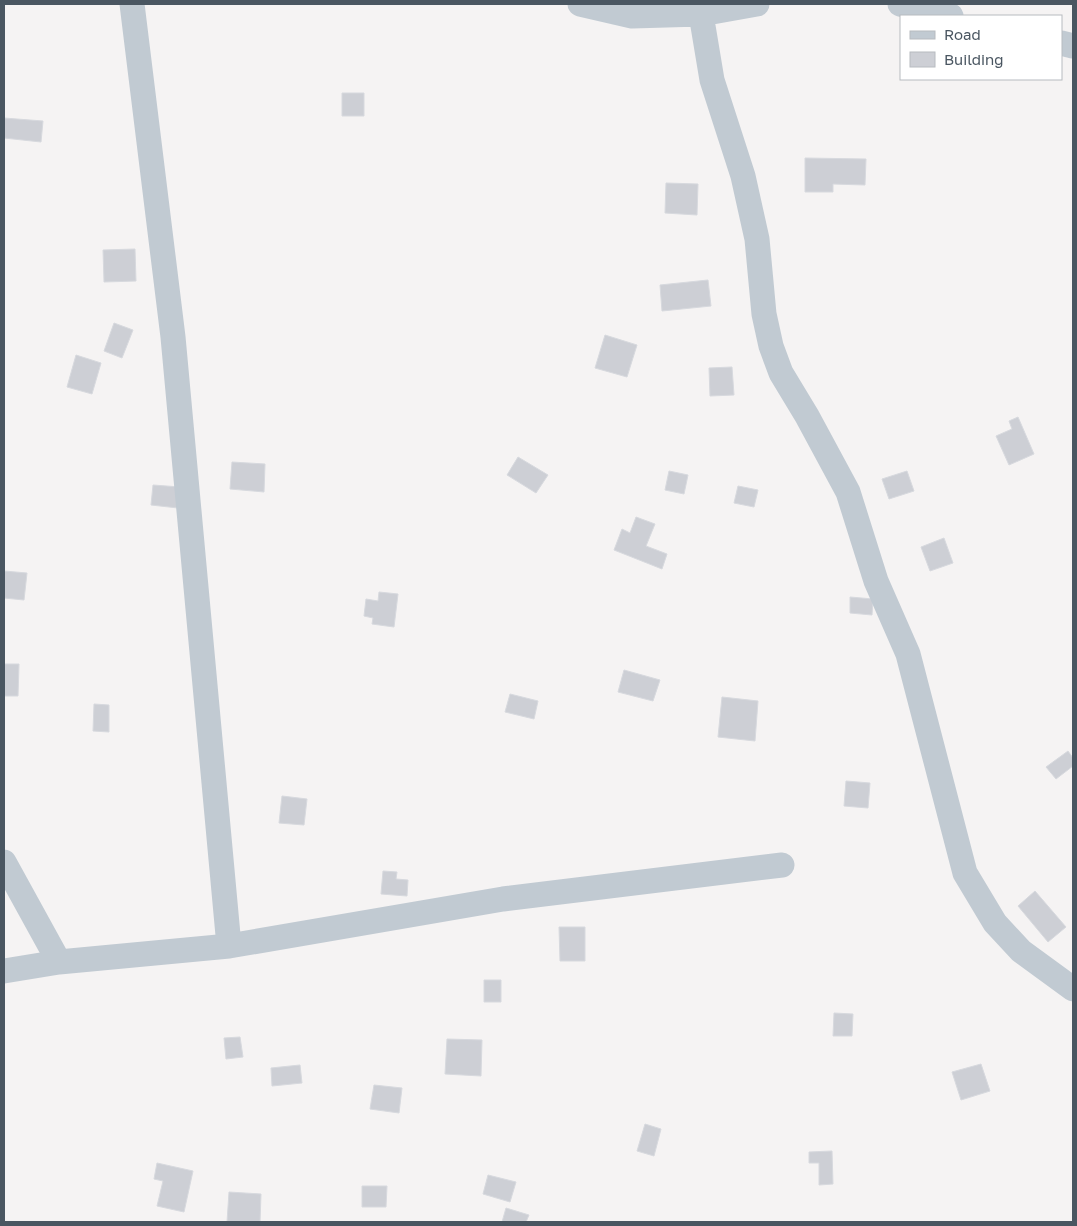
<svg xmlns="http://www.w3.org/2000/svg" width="1077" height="1226" font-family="'Golos Text',sans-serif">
<rect width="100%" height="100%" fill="#f5f3f3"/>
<path fill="#cdcfd5" stroke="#d7d9de" d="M342 93H364V116H342Z
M4 118 43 121 41 142 4 138Z
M805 158 866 159 865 185 833 184V192H805Z
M666 183 698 184 697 215 665 213Z
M135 249 136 281 104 282 103 250Z
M708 280 711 306 662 311 660 285Z
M114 323 133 330 122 358 104 351Z
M605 335 637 345 627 377 595 368Z
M76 355 101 363 92 394 67 387Z
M732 367 734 395 710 396 709 368Z
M1018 417 1034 454 1009 465 996 436 1012 429 1009 421Z
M518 457 548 475 536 493 507 475Z
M232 462 265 464 264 492 230 489Z
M669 471 688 475 684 494 665 490Z
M907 471 914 491 889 499 882 479Z
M153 485 180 487 178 508 151 505Z
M738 486 758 490 754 507 734 503Z
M636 517 655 524 646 546 667 554 662 569 614 550 622 529 630 533Z
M944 538 953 563 930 571 921 547Z
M4 571 27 573 24 600 4 598Z
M379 592 398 594 394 627 372 624 373 618 364 616 366 599 378 601Z
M850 597 873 599 872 615 850 613Z
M4 664H19L18 696H4Z
M624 670 660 680 653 701 618 692Z
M510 694 538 701 534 719 505 712Z
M722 697 758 701 755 741 718 737Z
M94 704 109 705V732L93 731Z
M1068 751 1073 758V766L1056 779 1046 767Z
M846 781 870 783 868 808 844 806Z
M282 796 307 799 304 825 279 823Z
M383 871 397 872 396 879 408 880 407 896 381 894Z
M1035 891 1066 927 1048 942 1018 906Z
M559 927H585V961H560Z
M484 980H501V1002H484Z
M834 1013 853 1014 852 1036H833Z
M240 1037 243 1057 226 1059 224 1038Z
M447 1039 482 1040 481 1076 445 1074Z
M981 1064 990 1091 961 1100 952 1072Z
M300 1065 302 1083 272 1086 271 1068Z
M374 1085 402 1088 399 1113 370 1109Z
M645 1124 661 1129 654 1156 637 1151Z
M832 1151 833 1184 819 1185V1163H809V1152Z
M157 1163 193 1171 184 1212 157 1206 163 1181 154 1179Z
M488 1175 516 1182 510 1202 483 1194Z
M362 1186H387L386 1207H362Z
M229 1192 261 1194 260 1222H227Z
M506 1208 529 1215 526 1222H502Z"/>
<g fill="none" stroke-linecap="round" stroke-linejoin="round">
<path stroke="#c1cad2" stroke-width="25" d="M132 4 173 337 229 946
M580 4 632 16 701 14 757 4
M900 4 951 16
M701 14 712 80 743 176 757 239 764 314 771 346 781 373 807 416 848 492 876 581 908 654 965 873 995 923 1021 951 1073 989
M1061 43 1073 46
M4 862 59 962
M4 971 59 962 229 946 503 899 782 865"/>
</g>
<rect width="1077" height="1226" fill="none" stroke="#4a5661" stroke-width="10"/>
<rect x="900" y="15" width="162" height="65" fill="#ffffff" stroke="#b7bbc0"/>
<rect x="910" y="31" width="25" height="8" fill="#c1cad2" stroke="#b7bbc0"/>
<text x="944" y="40" font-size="15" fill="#4a5661">Road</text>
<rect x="910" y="52" width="25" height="15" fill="#cdcfd5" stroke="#b7bbc0"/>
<text x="944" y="65" font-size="15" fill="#4a5661">Building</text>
</svg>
